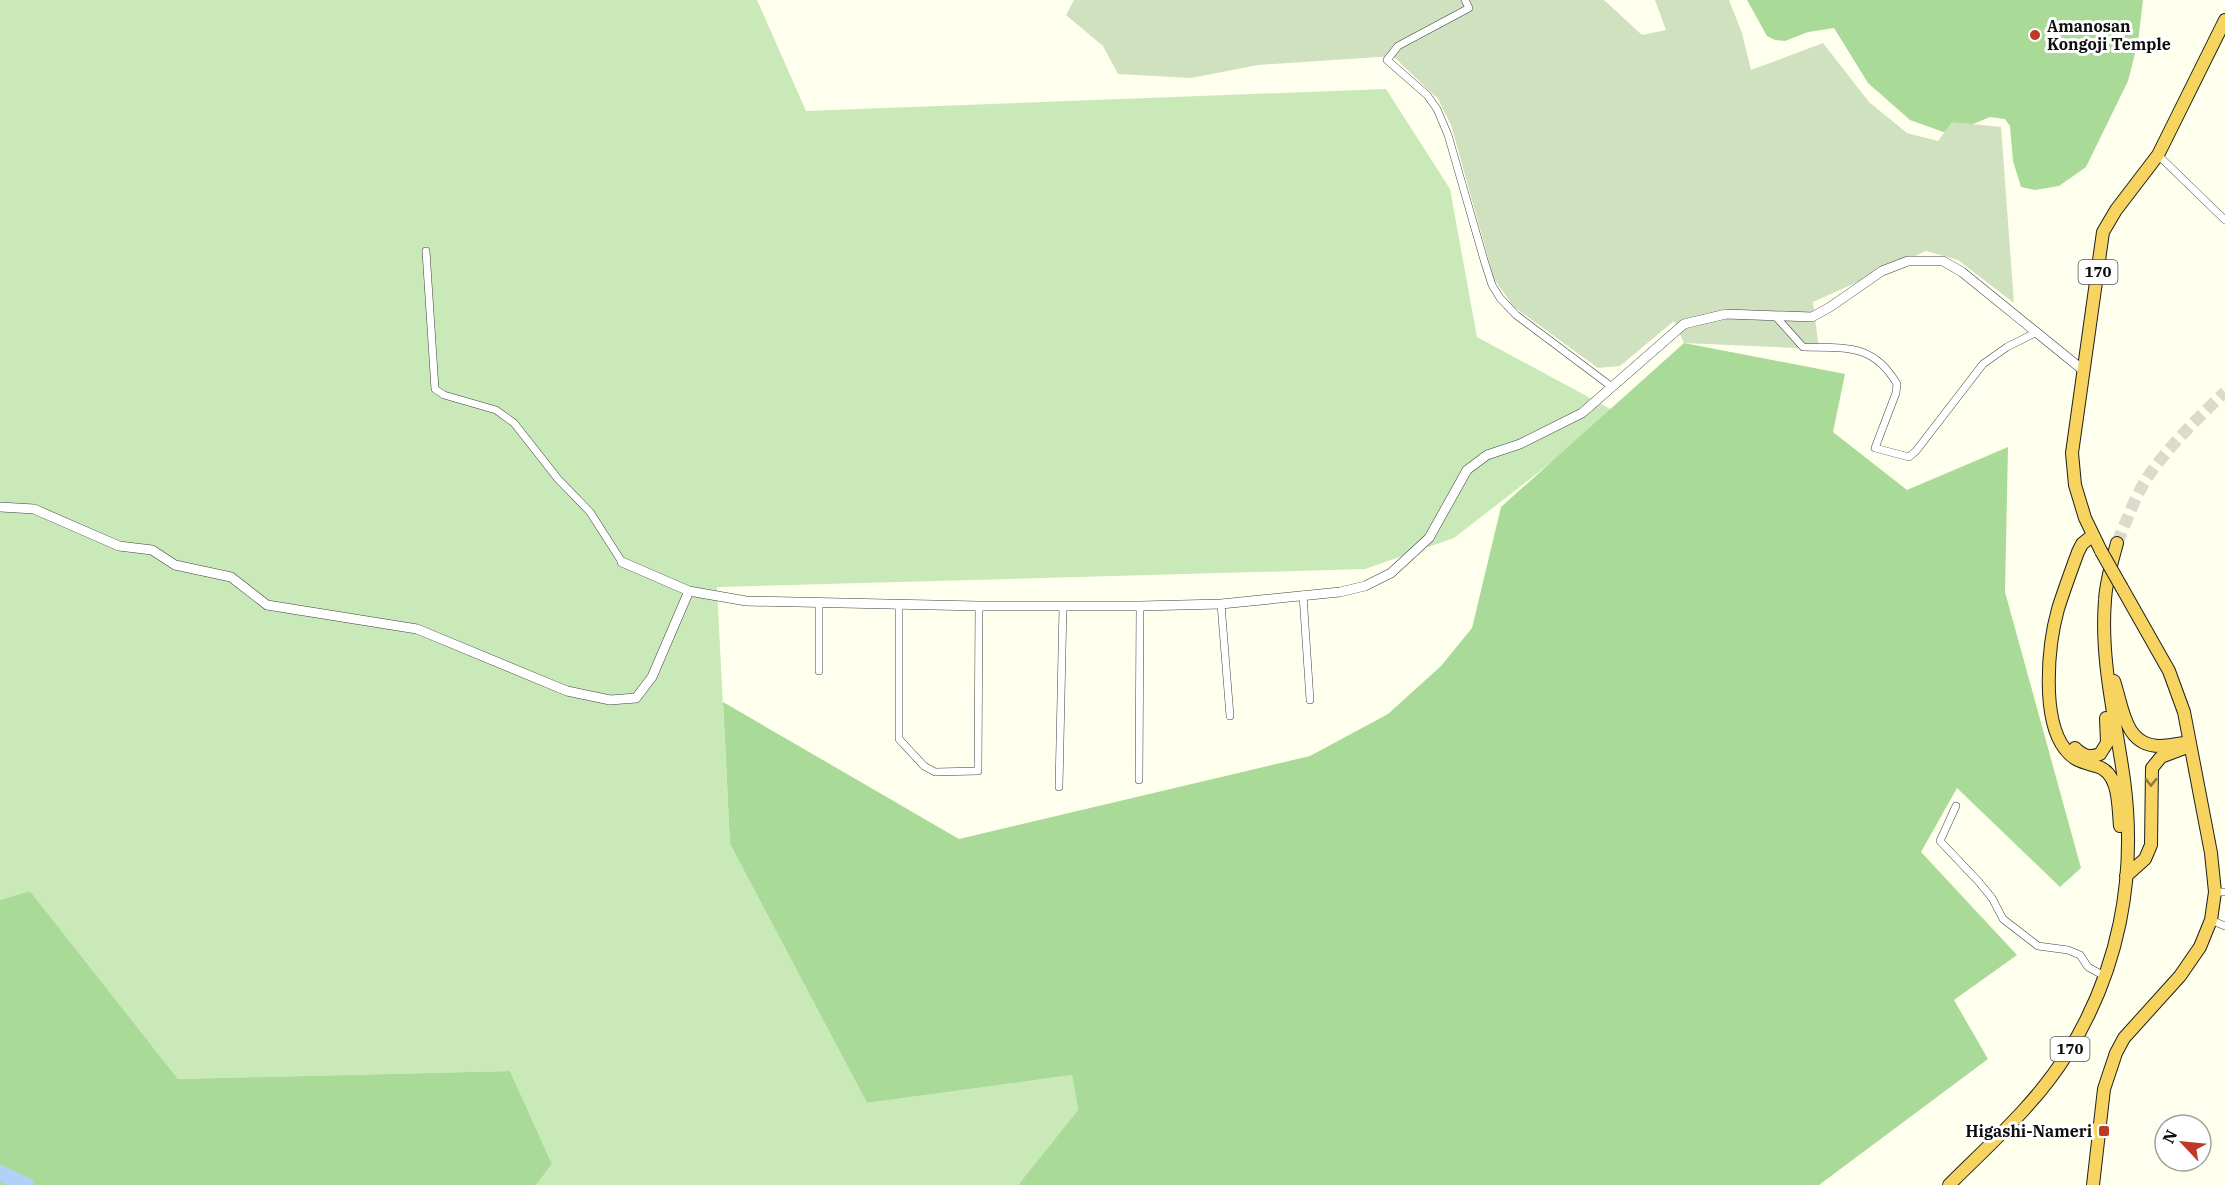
<svg xmlns="http://www.w3.org/2000/svg" width="2225" height="1185" font-family="'IBM Plex Serif',serif">
<rect width="100%" height="100%" fill="#ffe"/>
<path fill="#c9e9b8" d="M0 0H757L806 111 1386 89 1450 189 1477 337 1616 412 1454 538 1365 569 717 587 730 844 867 1103 1072 1075 1078 1110 1018 1185H536L552 1164 510 1071 178 1079 30 891 0 900Z"/>
<path fill="#aada97" d="M1747 0H2143L2138 42 2128 81 2086 167 2059 186 2035 190 2021 187 2013 161 2010 126 2005 119 1990 117 1949 134 1910 120 1868 83 1834 28 1808 32 1785 41 1775 40 1767 36Z
M1684 343 1845 374 1833 432 1907 490 2008 447 2005 592 2081 868 2060 887 1957 788 1921 852 2017 955 1954 1000 1988 1059 1819 1185H1018L1078 1110 1072 1075 867 1103 730 844 723 702 959 839 1310 756 1388 714 1441 666 1472 628 1501 507Z
M30 891 178 1079 510 1071 552 1164 536 1185H0V900Z"/>
<path fill="#d0e1c0" d="M1074 0H1604L1642 35 1666 30 1655 0H1729L1742 33 1751 70 1823 43 1869 102 1907 133 1938 141 1952 122 2001 127 2014 303 1958 260 1926 251 1813 302 1819 349 1684 343 1674 321 1620 366 1598 368 1514 307 1494 279 1451 125 1438 99 1395 58 1379 57 1258 65 1191 78 1118 74 1103 46 1066 15Z"/>
<g fill="none" stroke-linecap="round" stroke-linejoin="round">
<path stroke="#b3d1f6" stroke-width="16" d="M0 1173 26 1185"/>
<path stroke="#dbdbcc" stroke-width="12" stroke-dasharray="12 6" stroke-linecap="butt" d="M2117 543C2127 520 2135 496 2149 475 2170 445 2198 418 2225 392"/>
<defs>
<path id="minor" d="M1465 0 1469 8 1398 46 1387 60 1427 95 1437 109 1448 135 1484 260 1492 285 1500 298 1516 315 1612 387
M2158 155 2225 220
M426 251 435 389 444 395 496 410 514 423 558 479 590 512 622 562
M1777 318 1803 347C1845 348 1873 343 1897 384L1896 393 1875 448 1909 457 1916 451 1983 364 2007 347 2037 332
M1303 595 1310 700
M819 602V671
M899 604V739L924 766 935 772 978 771 979 606
M1221 604 1230 716
M1139 780 1140 606
M1059 787 1063 606
M1956 806 1940 841 1978 881 1992 898 2003 919 2038 946 2068 950 2080 955 2088 967 2106 977
M2215 892H2225
M2211 920 2225 926"/>
<path id="tertiary" d="M0 507 34 509 119 546 152 550 175 565 231 577 267 605 417 629 567 691 610 700 636 698 652 677 689 591
M622 562 689 591 746 601 979 606H1140L1221 604 1340 592 1365 586 1391 573 1429 538 1467 470 1487 455 1520 444 1582 413 1684 324 1726 314 1812 317 1830 307 1882 271 1908 261H1943L1962 272 2084 371"/>
<path id="trunk" d="M2093 535 2082 544 2078 552C2071 571 2064 590 2058 609 2048 645 2041 718 2065 749 2074 761 2083 762 2096 766 2120 772 2118 806 2120 826
M2101 551 2085 518 2075 485 2072 453 2103 232 2116 210 2158 155 2225 20
M2114 681C2123 707 2124 746 2160 746 2168 746 2176 744 2184 743L2186 744
M2075 748C2083 756 2090 758 2100 754L2107 743 2106 718
M2126 876 2145 859 2151 845 2152 768 2161 757 2190 746
M1949 1185C1990 1144 2036 1104 2067 1054 2119 971 2137 877 2124 780 2116 721 2100 661 2105 600 2106 581 2112 562 2117 543
M2093 1185 2104 1089 2116 1053 2124 1038 2180 976 2200 947 2211 920 2215 892 2211 853 2184 712 2169 671 2122 588"/>
</defs>
<use href="#minor" stroke="#414141" stroke-width="8"/>
<use href="#tertiary" stroke="#414141" stroke-width="10"/>
<use href="#trunk" stroke="#1f1f1f" stroke-width="14"/>
<use href="#minor" stroke="#fff" stroke-width="7"/>
<use href="#tertiary" stroke="#fff" stroke-width="9"/>
<use href="#trunk" stroke="#f6d45f" stroke-width="12"/>
<defs>
<path id="trunk-bridge" d="M2101 551 2122 588"/>
</defs>
<use href="#trunk-bridge" stroke="#1f1f1f" stroke-width="14" stroke-linecap="butt"/>
<use href="#trunk-bridge" stroke="#f6d45f" stroke-width="12"/>
</g>
<defs><path id="oneway-chevron" d="M-2-3.5L2.5 0L-2 3.5" fill="none" stroke-width="1.6" stroke-linecap="round" stroke-linejoin="round" transform="scale(1.5)"/></defs>
<use stroke="#8e7b3b" href="#oneway-chevron" transform="translate(2151 782) rotate(91)"/>
<g fill="#bd3a26" stroke="#fff" stroke-width="2">
<circle cx="2035" cy="35" r="6"/>
<rect x="2098" y="1125" width="12" height="12" rx="3"/>
</g>
<g text-anchor="middle" stroke-width="6" stroke-linejoin="round" paint-order="stroke">
<g fill="#fff" stroke="#565656" stroke-width="1.5">
<rect x="2078.5" y="260" width="39" height="24" rx="4.5"/>
<rect x="2050.5" y="1037" width="39" height="24" rx="4.5"/>
</g>
<g font-size="15" font-weight="bold" fill="#0e0e0e">
<text x="2098" y="277">170</text>
<text x="2070" y="1054">170</text>
</g>
<g font-size="16" font-weight="bold" fill="#0e0e0e" stroke="#fff" text-anchor="start">
<text x="2047" y="32">Amanosan<tspan x="2047" dy="18">Kongoji Temple</tspan></text>
<text x="2092" y="1137" text-anchor="end">Higashi-Nameri</text>
</g>
</g>
<g transform="translate(2183 1143) rotate(296)"><circle r="28" fill="#ffffff" stroke="#9f9f9f" stroke-width="1.5"/>
<path d="M0-4.5L10 22L0 15L-10 22Z" fill="#bd3a26"/>
<text y="-9" font-size="16" font-weight="bold" text-anchor="middle" fill="#0e0e0e">N</text>
</g>
</svg>
